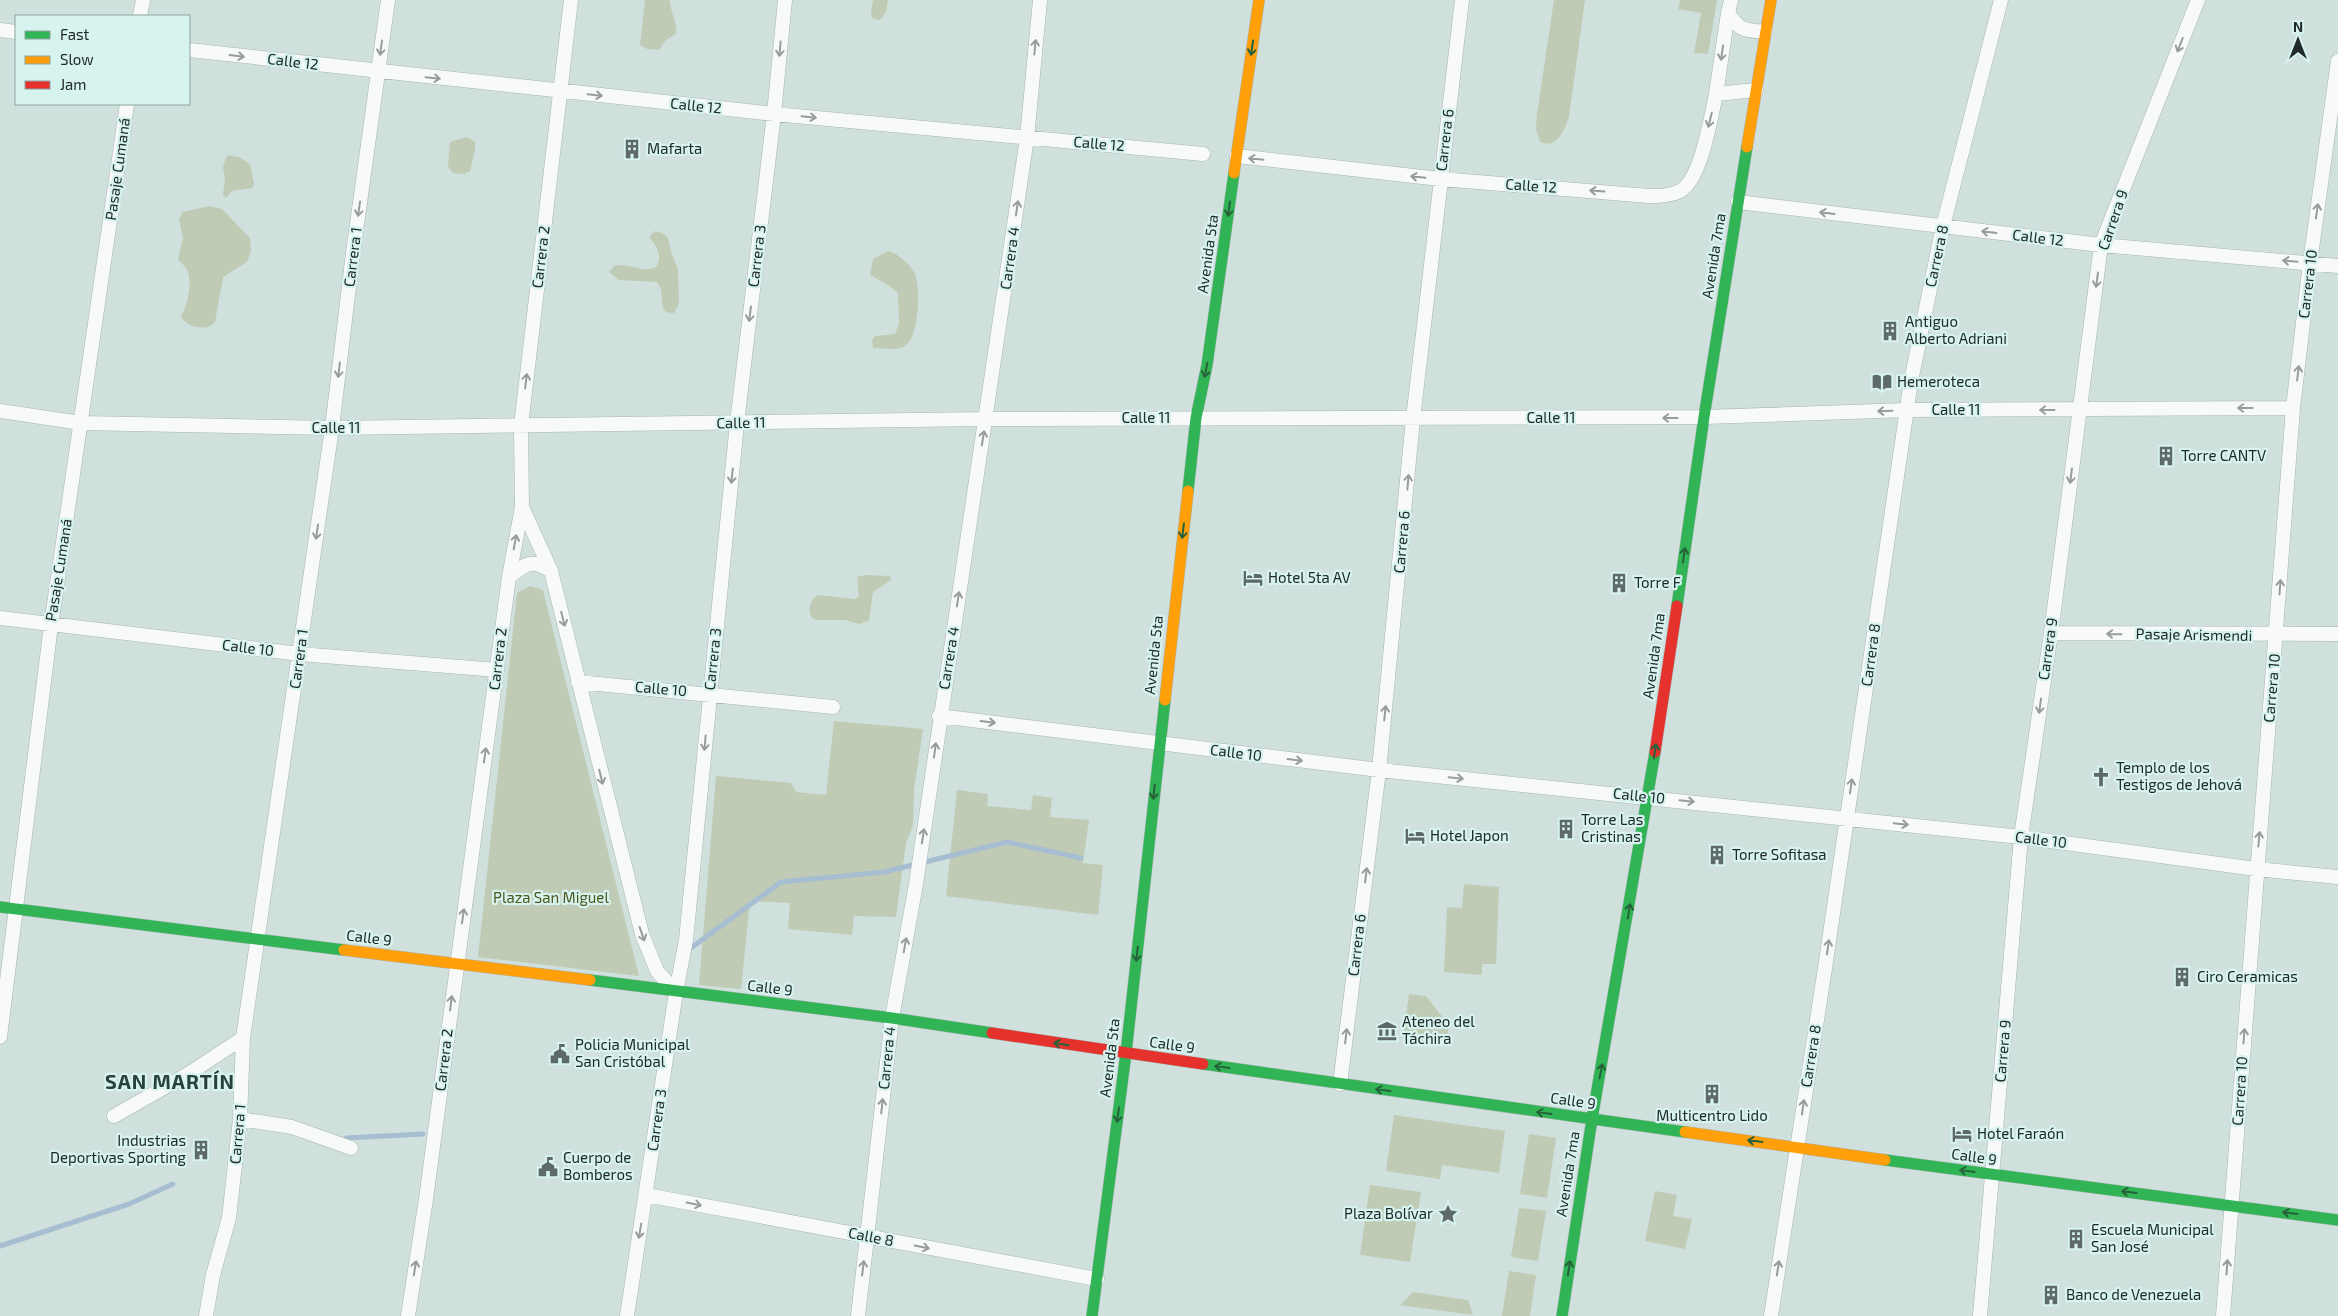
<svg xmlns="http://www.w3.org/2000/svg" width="2338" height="1316" font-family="'Exo 2',sans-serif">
<rect width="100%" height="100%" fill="#d0e0dd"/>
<path fill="#bfcbb5" d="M645 0H670C670 12 678 23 676 34L666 40 659 50 647 49 640 45Z
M873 0H888L886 12 880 20 873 19 871 14Z
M1554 0H1585L1569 117C1564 131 1557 149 1540 142L1536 129 1537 114Z
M1680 0H1717L1708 54 1694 53 1701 13 1678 9Z
M467 137 475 142V150L470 171 464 174 453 173 448 167 450 142Z
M227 155 239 157 250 164 254 184 252 188 232 191 226 198 223 195 225 179 223 167Z
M209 206 222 209 250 238 251 251 247 262 223 277 215 322C207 332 187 327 181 317 187 305 194 281 186 268 183 264 180 263 178 259L183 238 179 219 183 212Z
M655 231 662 233 668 238 671 252 678 269 679 303 674 313 666 312 663 309 661 289 657 282 619 280 609 272 614 266C629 262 643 274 656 267 663 256 657 246 649 237Z
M888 251C897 253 910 264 914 272 921 286 919 334 907 344 899 352 883 348 873 348L872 340 875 336 895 334 899 323 898 293 888 285 870 275 873 259Z
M865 575 890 576 891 580 873 592 869 621 859 624 845 620H816L812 618C807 610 810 601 817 595L856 599 859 595 857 577Z
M530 586 543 590 639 976 478 957 517 593Z
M834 721 923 729 914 790 913 825 906 843 896 917 854 916 852 935 788 929 790 903 750 901 741 989 699 985 716 776 791 783 796 792 826 795Z
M957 790 988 794 987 806 1031 810 1033 795 1052 798 1050 817 1089 820 1083 863 1103 865 1098 915 946 896Z
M1464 884 1499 887 1496 964H1482V975L1444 972 1447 907 1462 908Z
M1409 994 1426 996 1448 1024V1043L1403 1039Z
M1394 1115 1505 1131 1499 1173 1442 1165 1440 1179 1386 1171Z
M1529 1134 1556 1138 1547 1198 1520 1194Z
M1370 1185 1421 1192 1410 1262 1360 1255Z
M1655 1191 1677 1195 1673 1216 1692 1219 1685 1249 1645 1241Z
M1519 1208 1546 1211 1538 1261 1511 1257Z
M1509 1271 1536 1275 1530 1316H1502Z
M1413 1292 1468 1300 1473 1315 1400 1305Z"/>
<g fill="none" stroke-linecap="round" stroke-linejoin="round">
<path stroke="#a6bdd2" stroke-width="5" d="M691 948 781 882 884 872 1007 842 1081 858
M346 1138 423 1134
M0 1246 129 1204 173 1184"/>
<defs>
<path id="street" d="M1731 0 1728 13C1740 31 1744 30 1765 32
M140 16 143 0
M0 30 16 32
M189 50 774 114 1203 154
M1716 94 1728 13
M1237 156 1440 179 1649 196C1660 196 1670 196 1680 191 1701 180 1711 117 1716 94L1756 90
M1738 202 2101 245 2338 266
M0 411 81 423 332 428 986 419 1704 417 1907 410 2293 408
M522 507 551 571 642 934 657 971 676 992
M509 577C526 564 531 558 551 571
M0 618 300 654 497 670
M2051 633 2338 634
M578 682 833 707
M939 716 1379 770 2021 837 2256 869 2338 877
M0 1037 51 625 127 104
M1340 1084 1379 770 1413 419 1462 0
M114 1116 188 1074 243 1038
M240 1119 292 1127 351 1148
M646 1195 1097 1279
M206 1316 213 1275 229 1218 240 1119 243 1038 332 428 353 253 388 0
M408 1316 426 1199 509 577 522 507 521 426 571 0
M627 1316 676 992 686 940 737 423 774 114 785 0
M858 1316 892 1018 916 884 1027 138 1040 0
M1771 1316 1825 968 1911 381 1943 226 2001 0
M1980 1316 2021 837 2051 633 2101 245 2198 0
M2223 1316 2293 408 2310 263 2338 61"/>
<path id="fast" d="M1188 491 1196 418 1207 365 1234 173
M1677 606 1704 417 1747 147
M0 907 344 950
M590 980 892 1018 992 1033
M1203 1064 1685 1132
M1885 1160 2338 1220
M1092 1316 1126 1053 1165 700
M1562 1316 1592 1119 1655 752"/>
<path id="slow" d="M1747 147 1771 0
M1234 173 1259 0
M1165 700 1188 491
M344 950 590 980
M1685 1132 1885 1160"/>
<path id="jam" d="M1655 752 1677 606
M992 1033 1203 1064"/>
</defs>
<use href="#street" stroke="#a8b5b2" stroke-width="15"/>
<use href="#fast" stroke="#a8b5b2" stroke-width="12"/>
<use href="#slow" stroke="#a8b5b2" stroke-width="12"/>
<use href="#jam" stroke="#a8b5b2" stroke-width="12"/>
<use href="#street" stroke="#f8fafa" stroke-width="14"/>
<use href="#fast" stroke="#30b455" stroke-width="11"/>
<use href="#slow" stroke="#ff9f0a" stroke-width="11"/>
<use href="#jam" stroke="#e5322d" stroke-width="11"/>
</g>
<defs><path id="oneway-shaft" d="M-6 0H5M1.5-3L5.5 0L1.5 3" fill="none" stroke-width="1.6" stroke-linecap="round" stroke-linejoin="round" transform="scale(1.25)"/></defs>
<g stroke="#979c9c">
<use href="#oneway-shaft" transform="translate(2180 45) rotate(111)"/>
<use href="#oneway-shaft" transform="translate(1035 47) rotate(-85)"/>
<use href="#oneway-shaft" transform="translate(381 48) rotate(98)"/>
<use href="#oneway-shaft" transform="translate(780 49) rotate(95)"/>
<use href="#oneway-shaft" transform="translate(1722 53) rotate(98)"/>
<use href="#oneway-shaft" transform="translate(237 56) rotate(7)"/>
<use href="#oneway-shaft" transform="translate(433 78) rotate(6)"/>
<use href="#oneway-shaft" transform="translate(595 95) rotate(6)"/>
<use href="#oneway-shaft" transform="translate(809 117) rotate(6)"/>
<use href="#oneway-shaft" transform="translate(1710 120) rotate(104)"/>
<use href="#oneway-shaft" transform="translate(1256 159) rotate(-174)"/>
<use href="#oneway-shaft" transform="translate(1418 177) rotate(-174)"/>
<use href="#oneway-shaft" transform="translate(1597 191) rotate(-176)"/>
<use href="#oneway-shaft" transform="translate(1017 208) rotate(-82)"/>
<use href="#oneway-shaft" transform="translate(359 209) rotate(98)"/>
<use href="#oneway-shaft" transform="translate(2317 211) rotate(-82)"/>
<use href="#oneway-shaft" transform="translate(1827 213) rotate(-173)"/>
<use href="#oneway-shaft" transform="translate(1989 232) rotate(-173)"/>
<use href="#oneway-shaft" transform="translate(2290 261) rotate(-175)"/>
<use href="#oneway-shaft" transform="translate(2097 280) rotate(98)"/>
<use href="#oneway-shaft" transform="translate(750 314) rotate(97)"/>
<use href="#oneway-shaft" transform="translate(339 370) rotate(97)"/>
<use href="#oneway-shaft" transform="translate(2298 373) rotate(-83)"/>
<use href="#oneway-shaft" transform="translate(526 381) rotate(-83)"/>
<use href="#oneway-shaft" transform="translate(2245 408) rotate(180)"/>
<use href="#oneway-shaft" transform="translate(2047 410) rotate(180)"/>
<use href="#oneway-shaft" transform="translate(1885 411) rotate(178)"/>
<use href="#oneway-shaft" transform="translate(1670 418) rotate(180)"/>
<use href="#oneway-shaft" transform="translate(983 438) rotate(-81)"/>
<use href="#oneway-shaft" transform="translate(732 476) rotate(96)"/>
<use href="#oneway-shaft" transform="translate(2071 476) rotate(97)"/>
<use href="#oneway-shaft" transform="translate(1408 482) rotate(-85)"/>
<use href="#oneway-shaft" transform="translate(317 532) rotate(98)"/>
<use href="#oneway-shaft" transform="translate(515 542) rotate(-80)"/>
<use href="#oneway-shaft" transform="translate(2280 587) rotate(-86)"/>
<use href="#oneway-shaft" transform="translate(958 599) rotate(-81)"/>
<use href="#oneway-shaft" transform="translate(563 619) rotate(76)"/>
<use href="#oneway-shaft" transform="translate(2114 634) rotate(-179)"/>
<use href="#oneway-shaft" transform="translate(2040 706) rotate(98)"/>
<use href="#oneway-shaft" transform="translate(1385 713) rotate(-84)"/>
<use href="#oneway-shaft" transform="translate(988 722) rotate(7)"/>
<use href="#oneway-shaft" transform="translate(705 743) rotate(95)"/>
<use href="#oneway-shaft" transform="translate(935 750) rotate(-82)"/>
<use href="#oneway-shaft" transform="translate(485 755) rotate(-82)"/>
<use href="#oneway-shaft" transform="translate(1295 760) rotate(7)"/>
<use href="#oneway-shaft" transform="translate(601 777) rotate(76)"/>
<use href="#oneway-shaft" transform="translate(1456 778) rotate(6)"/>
<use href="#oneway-shaft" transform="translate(1851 786) rotate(-82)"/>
<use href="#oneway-shaft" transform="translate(1687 801) rotate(6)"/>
<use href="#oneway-shaft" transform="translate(1901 824) rotate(6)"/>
<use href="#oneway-shaft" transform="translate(923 836) rotate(-81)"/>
<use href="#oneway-shaft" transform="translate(2259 839) rotate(-85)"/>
<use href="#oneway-shaft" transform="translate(1366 875) rotate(-83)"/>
<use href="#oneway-shaft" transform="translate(463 916) rotate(-82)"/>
<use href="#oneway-shaft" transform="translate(642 934) rotate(71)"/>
<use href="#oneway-shaft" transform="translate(905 945) rotate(-80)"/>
<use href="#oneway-shaft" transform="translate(1828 947) rotate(-82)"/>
<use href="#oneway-shaft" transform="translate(451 1003) rotate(-83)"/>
<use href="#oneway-shaft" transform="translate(1346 1036) rotate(-83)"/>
<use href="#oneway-shaft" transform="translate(2244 1036) rotate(-86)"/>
<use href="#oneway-shaft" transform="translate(882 1106) rotate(-84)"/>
<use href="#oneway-shaft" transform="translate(1803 1107) rotate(-82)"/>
<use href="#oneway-shaft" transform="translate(694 1204) rotate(11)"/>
<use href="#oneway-shaft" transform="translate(640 1231) rotate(99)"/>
<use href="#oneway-shaft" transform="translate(922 1247) rotate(11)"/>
<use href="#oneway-shaft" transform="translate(2227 1267) rotate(-86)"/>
<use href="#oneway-shaft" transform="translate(415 1268) rotate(-81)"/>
<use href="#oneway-shaft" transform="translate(863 1268) rotate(-83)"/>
<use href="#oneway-shaft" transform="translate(1778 1268) rotate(-81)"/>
</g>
<g stroke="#26613a">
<use href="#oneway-shaft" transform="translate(1252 48) rotate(98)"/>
<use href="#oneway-shaft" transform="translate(1229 209) rotate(98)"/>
<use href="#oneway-shaft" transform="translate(1206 370) rotate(101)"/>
<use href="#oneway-shaft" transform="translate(1183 531) rotate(97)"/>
<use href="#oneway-shaft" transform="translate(1684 555) rotate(-82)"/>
<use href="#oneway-shaft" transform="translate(1655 751) rotate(-81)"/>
<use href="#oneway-shaft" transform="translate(1154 792) rotate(96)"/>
<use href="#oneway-shaft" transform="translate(1629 911) rotate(-81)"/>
<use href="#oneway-shaft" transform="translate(1137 954) rotate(96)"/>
<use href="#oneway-shaft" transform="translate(1061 1044) rotate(-171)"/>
<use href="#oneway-shaft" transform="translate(1222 1067) rotate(-172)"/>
<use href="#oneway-shaft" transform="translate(1601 1071) rotate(-79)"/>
<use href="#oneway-shaft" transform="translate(1383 1090) rotate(-172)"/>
<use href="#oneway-shaft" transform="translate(1544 1113) rotate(-172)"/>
<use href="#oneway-shaft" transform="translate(1118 1115) rotate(98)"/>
<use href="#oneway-shaft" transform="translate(1755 1141) rotate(-173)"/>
<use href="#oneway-shaft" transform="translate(1967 1171) rotate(-172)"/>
<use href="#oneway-shaft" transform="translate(2129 1192) rotate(-173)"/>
<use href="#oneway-shaft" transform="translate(2290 1213) rotate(-172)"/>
<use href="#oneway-shaft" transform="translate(1569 1268) rotate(-81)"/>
</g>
<defs>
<symbol id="building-bare" viewBox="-9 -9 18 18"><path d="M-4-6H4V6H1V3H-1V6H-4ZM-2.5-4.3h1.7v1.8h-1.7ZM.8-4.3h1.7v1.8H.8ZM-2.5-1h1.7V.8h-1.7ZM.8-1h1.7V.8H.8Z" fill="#5e6a67" stroke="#d7f3ef" stroke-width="2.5" paint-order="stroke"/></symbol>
<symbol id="library-bare" viewBox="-9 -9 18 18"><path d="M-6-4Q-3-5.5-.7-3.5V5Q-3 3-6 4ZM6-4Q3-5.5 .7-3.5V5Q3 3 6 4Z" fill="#5e6a67" stroke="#d7f3ef" stroke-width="2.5" paint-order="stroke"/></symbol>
<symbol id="hotel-bare" viewBox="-9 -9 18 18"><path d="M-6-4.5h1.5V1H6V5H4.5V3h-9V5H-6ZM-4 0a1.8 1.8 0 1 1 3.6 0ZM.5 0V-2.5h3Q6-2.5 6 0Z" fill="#5e6a67" stroke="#d7f3ef" stroke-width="2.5" paint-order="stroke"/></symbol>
<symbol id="church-bare" viewBox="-9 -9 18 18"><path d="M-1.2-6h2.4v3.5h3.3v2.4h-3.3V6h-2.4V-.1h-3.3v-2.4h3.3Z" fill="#5e6a67" stroke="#d7f3ef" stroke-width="2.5" paint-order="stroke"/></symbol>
<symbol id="museum-bare" viewBox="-9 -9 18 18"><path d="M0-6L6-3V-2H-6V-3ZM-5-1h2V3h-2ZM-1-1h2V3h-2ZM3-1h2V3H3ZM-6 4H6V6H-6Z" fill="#5e6a67" stroke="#d7f3ef" stroke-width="2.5" paint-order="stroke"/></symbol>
<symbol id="civic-bare" viewBox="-9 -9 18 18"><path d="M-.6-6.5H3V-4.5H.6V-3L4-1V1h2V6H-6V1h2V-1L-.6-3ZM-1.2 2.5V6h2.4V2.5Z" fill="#5e6a67" stroke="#d7f3ef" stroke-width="2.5" paint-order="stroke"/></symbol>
<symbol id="sight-bare" viewBox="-9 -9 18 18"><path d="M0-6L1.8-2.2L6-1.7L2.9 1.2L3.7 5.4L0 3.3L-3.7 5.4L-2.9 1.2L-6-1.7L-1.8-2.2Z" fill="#5e6a67" stroke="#d7f3ef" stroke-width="2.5" paint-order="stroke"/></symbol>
</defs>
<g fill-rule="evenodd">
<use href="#building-bare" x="618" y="135" width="28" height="28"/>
<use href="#building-bare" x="1876" y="317" width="28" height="28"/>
<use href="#library-bare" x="1868" y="368" width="28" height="28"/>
<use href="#building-bare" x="2152" y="442" width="28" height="28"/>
<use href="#hotel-bare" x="1239" y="564" width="28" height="28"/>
<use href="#building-bare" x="1605" y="569" width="28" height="28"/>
<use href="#church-bare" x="2087" y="763" width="28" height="28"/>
<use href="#building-bare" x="1552" y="815" width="28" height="28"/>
<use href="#hotel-bare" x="1401" y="822" width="28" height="28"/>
<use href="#building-bare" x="1703" y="841" width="28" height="28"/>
<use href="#building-bare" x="2168" y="963" width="28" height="28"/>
<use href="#museum-bare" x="1373" y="1017" width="28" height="28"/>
<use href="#civic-bare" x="546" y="1040" width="28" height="28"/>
<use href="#building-bare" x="1698" y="1080" width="28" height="28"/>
<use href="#hotel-bare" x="1948" y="1120" width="28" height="28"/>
<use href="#building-bare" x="187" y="1136" width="28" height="28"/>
<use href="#civic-bare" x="534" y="1153" width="28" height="28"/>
<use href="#sight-bare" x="1434" y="1200" width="28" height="28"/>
<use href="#building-bare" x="2062" y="1225" width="28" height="28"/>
<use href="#building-bare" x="2037" y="1281" width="28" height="28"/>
</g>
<g text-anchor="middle" stroke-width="4.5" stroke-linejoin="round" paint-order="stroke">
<g font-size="15" fill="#202a28" stroke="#d7f3ef">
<text transform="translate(293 62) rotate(7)" y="5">Calle 12</text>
<text transform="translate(696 106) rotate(6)" y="5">Calle 12</text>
<text transform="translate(1445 140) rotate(-83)" y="5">Carrera 6</text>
<text transform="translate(1099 144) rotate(5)" y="5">Calle 12</text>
<text transform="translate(118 169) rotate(-82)" y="5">Pasaje Cumaná</text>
<text transform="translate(1531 186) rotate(4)" y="5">Calle 12</text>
<text transform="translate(2113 220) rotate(-71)" y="5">Carrera 9</text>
<text transform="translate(2038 238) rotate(7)" y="5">Calle 12</text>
<text transform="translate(1208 254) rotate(-82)" y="5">Avenida 5ta</text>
<text transform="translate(757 256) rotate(-83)" y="5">Carrera 3</text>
<text transform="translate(1714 256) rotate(-81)" y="5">Avenida 7ma</text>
<text transform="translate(1937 256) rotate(-78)" y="5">Carrera 8</text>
<text transform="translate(353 257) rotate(-83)" y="5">Carrera 1</text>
<text transform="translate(541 257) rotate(-83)" y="5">Carrera 2</text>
<text transform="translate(1010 258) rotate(-82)" y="5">Carrera 4</text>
<text transform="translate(2308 284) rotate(-83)" y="5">Carrera 10</text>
<text x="1956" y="415">Calle 11</text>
<text x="1146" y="423">Calle 11</text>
<text x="1551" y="423">Calle 11</text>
<text transform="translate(741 423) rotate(-1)" y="5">Calle 11</text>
<text x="336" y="433">Calle 11</text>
<text transform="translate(1402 542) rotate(-85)" y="5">Carrera 6</text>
<text transform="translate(59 570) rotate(-81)" y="5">Pasaje Cumaná</text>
<text transform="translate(2194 635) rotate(1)" y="5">Pasaje Arismendi</text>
<text transform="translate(248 648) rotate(7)" y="5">Calle 10</text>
<text transform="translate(2048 649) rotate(-82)" y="5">Carrera 9</text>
<text transform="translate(1154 655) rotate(-84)" y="5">Avenida 5ta</text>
<text transform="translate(1871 655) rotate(-82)" y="5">Carrera 8</text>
<text transform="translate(1654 656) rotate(-82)" y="5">Avenida 7ma</text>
<text transform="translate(949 658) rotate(-81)" y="5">Carrera 4</text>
<text transform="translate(299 659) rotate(-82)" y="5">Carrera 1</text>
<text transform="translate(498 659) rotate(-83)" y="5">Carrera 2</text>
<text transform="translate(713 659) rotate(-84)" y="5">Carrera 3</text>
<text transform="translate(2272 688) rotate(-85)" y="5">Carrera 10</text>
<text transform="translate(661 689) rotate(5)" y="5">Calle 10</text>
<text transform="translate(1236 753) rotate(7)" y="5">Calle 10</text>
<text transform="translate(1639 796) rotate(6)" y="5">Calle 10</text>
<text transform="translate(2041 840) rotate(7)" y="5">Calle 10</text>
<text transform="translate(369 938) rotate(7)" y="5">Calle 9</text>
<text transform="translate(1357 945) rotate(-83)" y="5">Carrera 6</text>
<text transform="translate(770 988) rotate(7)" y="5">Calle 9</text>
<text transform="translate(1172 1045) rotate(8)" y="5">Calle 9</text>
<text transform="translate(2003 1051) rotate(-85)" y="5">Carrera 9</text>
<text transform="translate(1811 1056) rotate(-81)" y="5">Carrera 8</text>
<text transform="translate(887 1058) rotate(-84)" y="5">Carrera 4</text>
<text transform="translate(1110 1058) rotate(-83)" y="5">Avenida 5ta</text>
<text transform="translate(444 1060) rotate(-83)" y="5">Carrera 2</text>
<text transform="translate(2240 1091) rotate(-86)" y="5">Carrera 10</text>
<text transform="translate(1573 1101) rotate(8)" y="5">Calle 9</text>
<text transform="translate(657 1120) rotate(-82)" y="5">Carrera 3</text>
<text transform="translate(238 1134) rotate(-85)" y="5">Carrera 1</text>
<text transform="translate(1974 1157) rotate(8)" y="5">Calle 9</text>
<text transform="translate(1568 1174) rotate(-81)" y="5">Avenida 7ma</text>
<text transform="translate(871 1237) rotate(11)" y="5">Calle 8</text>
</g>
<g font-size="15" fill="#202a28" stroke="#d7f3ef" text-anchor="start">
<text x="647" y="154">Mafarta</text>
<text x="1905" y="327">Antiguo<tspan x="1905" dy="17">Alberto Adriani</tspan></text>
<text x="1897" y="387">Hemeroteca</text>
<text x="2181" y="461">Torre CANTV</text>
<text x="1268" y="583">Hotel 5ta AV</text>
<text x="1634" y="588">Torre F</text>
<text x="2116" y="773">Templo de los<tspan x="2116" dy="17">Testigos de Jehová</tspan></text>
<text x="1581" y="825">Torre Las<tspan x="1581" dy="17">Cristinas</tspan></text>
<text x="1430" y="841">Hotel Japon</text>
<text x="1732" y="860">Torre Sofitasa</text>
<text x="2197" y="982">Ciro Ceramicas</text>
<text x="1402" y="1027">Ateneo del<tspan x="1402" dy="17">Táchira</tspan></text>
<text x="575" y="1050">Policia Municipal<tspan x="575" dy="17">San Cristóbal</tspan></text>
<text x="1712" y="1121" text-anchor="middle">Multicentro Lido</text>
<text x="1977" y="1139">Hotel Faraón</text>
<text x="186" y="1146" text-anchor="end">Industrias<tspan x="186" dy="17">Deportivas Sporting</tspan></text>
<text x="563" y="1163">Cuerpo de<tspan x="563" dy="17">Bomberos</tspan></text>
<text x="1433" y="1219" text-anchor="end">Plaza Bolívar</text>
<text x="2091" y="1235">Escuela Municipal<tspan x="2091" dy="17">San José</tspan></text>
<text x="2066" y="1300">Banco de Venezuela</text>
</g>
<g font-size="15" fill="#4d561a" stroke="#d7f3ef">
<text x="551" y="903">Plaza San Miguel</text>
</g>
<g font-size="20" font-weight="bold" letter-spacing="1" fill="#28403c" stroke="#d7f3ef">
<text x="170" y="1089">SAN MARTÍN</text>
</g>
</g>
<rect x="15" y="15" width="175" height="90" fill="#d7f3ef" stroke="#8ea39f"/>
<rect x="25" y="31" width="25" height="8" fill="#30b455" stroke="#8ea39f"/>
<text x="60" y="40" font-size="15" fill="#202a28">Fast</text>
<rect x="25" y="56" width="25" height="8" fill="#ff9f0a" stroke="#8ea39f"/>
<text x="60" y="65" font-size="15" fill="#202a28">Slow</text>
<rect x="25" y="81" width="25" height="8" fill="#e5322d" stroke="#8ea39f"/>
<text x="60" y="90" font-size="15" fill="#202a28">Jam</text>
<g transform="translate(2298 40)" stroke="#d7f3ef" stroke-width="4" paint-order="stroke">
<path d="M0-4L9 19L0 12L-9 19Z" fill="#202a28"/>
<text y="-8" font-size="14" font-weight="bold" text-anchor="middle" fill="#202a28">N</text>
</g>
</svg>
